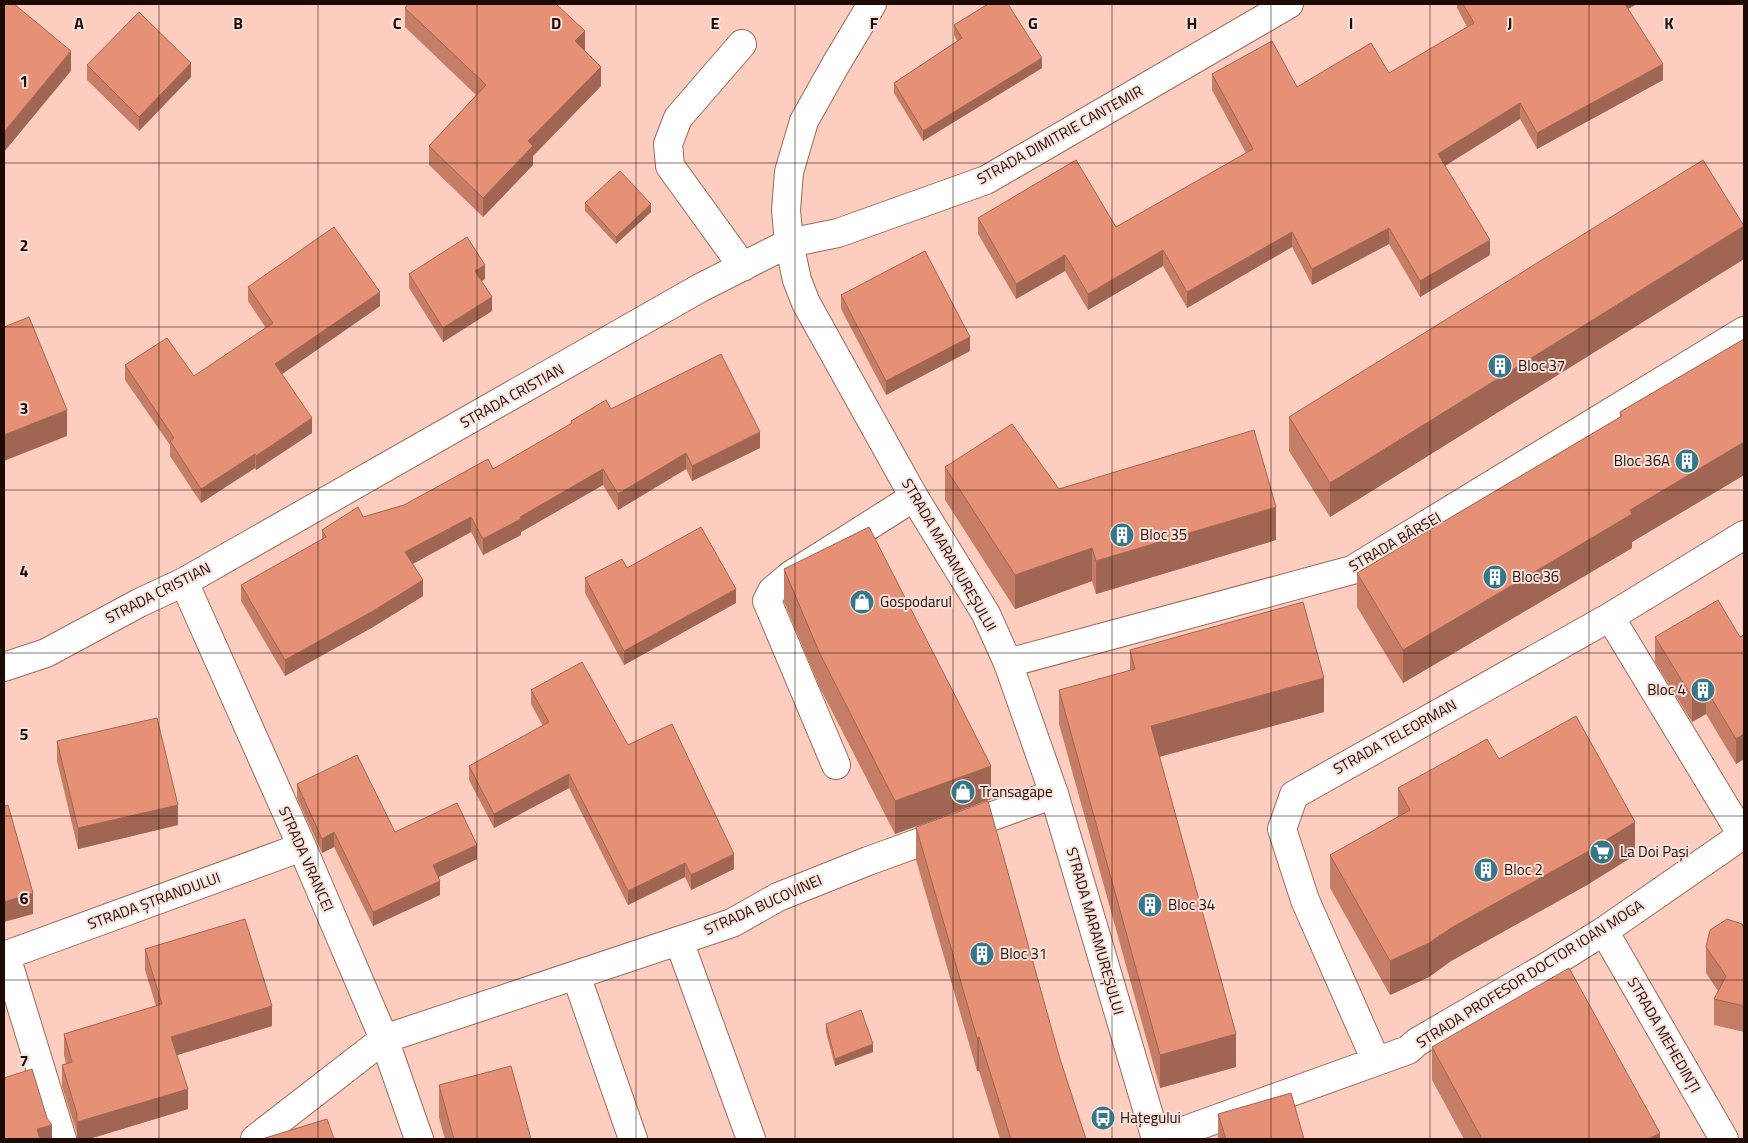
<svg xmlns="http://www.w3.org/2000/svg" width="1748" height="1143" font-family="'Titillium Web',sans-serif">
<rect width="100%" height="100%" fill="#fdcebf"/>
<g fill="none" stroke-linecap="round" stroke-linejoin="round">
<defs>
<path id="minor" d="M742 44 678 118 668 144 670 166 743 267
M184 582 302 847 384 1039 419 1139
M1610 617 1744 838
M1008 663 1352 570 1744 331
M4 667 46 653 139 603 184 582 700 288 789 243 838 233 986 180 1289 4
M836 765 767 601 772 591 791 575 914 497
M1604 931 1724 1139
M679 941 751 1139
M4 956 302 847
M6 956 62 1139
M576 975 633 1139
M1376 1061 1305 900 1282 829 1294 795 1610 617 1744 535
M255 1139 384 1039 732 923 778 897 868 861 1054 794
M1161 1139 1408 1050 1417 1042 1548 966 1604 931 1744 834"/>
<path id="major" d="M872 4 836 64 804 121 789 172 786 210 789 243 797 280 806 303 914 497 986 614 1008 663 1054 794 1156 1139"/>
</defs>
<use href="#minor" stroke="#9d6959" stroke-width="30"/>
<use href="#major" stroke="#9d6959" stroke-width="30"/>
<use href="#minor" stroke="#fff" stroke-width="28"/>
<use href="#major" stroke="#fff" stroke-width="28"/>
</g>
<path fill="#c67d65" d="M1457 4H1637L1628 9 1663 80 1537 149 1520 119 1445 166 1490 255 1420 297 1389 244 1312 285 1292 247 1187 308 1163 266 1088 310 1065 271 1016 299 978 234V218L1116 227 1246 153 1212 90V74L1297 87 1389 73 1467 27 1457 8Z
M405 8 585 50 584 51 601 86 533 156V165L483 217 429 165V146L476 95 405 27Z
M954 25 1042 68 923 141 894 93V83L957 41 954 35Z
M87 65 191 77 139 131 87 80Z
M585 203 651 212 616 244 585 211Z
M1744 259 1330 517 1289 451V417Z
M409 274 485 279 482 281 492 311 443 342 409 288Z
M248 287 380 306 282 374 312 433 256 470 255 468 201 503 170 456V445L125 380V365L194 376 266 328 248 301Z
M841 295 970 351 886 395 841 309Z
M1744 339V475L1632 542V548L1403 683 1357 607V573L1620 417V412Z
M611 409 760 448 692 481 686 469 618 510 603 485 521 532V535L483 555 471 532 413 564 423 596 373 627 285 676 241 601V585L322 540V530L404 505 493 469 571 424V421Z
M945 467 1059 489 1276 540 1096 594 1092 581 1015 609 945 500Z
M627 568 736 603 624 665 585 593V578Z
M784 569 991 799 895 834 820 688 784 602Z
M1744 635V759L1736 764 1706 714 1692 722 1655 662V637H1740Z
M1130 650 1324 712 1159 757 1236 1067 1160 1088 1059 724V690L1130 671Z
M531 690 628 745 734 869 691 890 685 877 628 905 569 788 494 828 469 780V766L543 726 531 704Z
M57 741 178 825 78 849 57 761Z
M1499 759 1635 855 1587 885 1451 961 1429 977 1390 995 1330 888V855L1398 817V788Z
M297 784 395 832 477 859 438 877 440 895 373 926 334 847 322 853 297 798Z
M916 827 1060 1059 1086 1139H1000L979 1071H977L916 860Z
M1744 928V1032L1714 1025V999L1718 991 1706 973V947Z
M145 949 272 1026 177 1055 188 1109 89 1139H77V1134L62 1086V1065L66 1064 64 1055V1034L156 1006 145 970Z
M826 1024 873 1052 835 1066 826 1032Z
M1432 1047 1660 1139H1464L1432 1080Z
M439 1085 531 1139H445L439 1118Z
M1218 1114 1304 1139H1218Z"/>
<path fill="#a16653" d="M1620 4H1637L1620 13Z
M585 31V50L575 61V41Z
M71 51V71L4 152V132Z
M1042 58V68L923 141V131Z
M191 63V77L139 131V117Z
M1663 64V80L1537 149V133Z
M601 67V86L533 156V165L483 217V198L528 141Z
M1520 103V119L1438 170V154Z
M651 204V212L616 244V237Z
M1744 226V259L1330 517V483Z
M1389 228V244L1312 285V269Z
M1292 232V247L1187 308V292Z
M1490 240V255L1420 297V281Z
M1163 250V266L1088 310V294Z
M1065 255V271L1016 299V284Z
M485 265V279L475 285V271Z
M380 292V306L275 379V364Z
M492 297V311L443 342V328Z
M970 337V351L886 395V381Z
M67 410V436L4 461V435Z
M312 418V433L256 470V456Z
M760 432V448L692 481V466Z
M1744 442V475L1632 542V548L1403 683V650L1630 510Z
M686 453V469L618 510V494Z
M255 454V468L201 503V489Z
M603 469V485L521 532V535L483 555V539L520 517Z
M1276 507V540L1096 594V561Z
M471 517V532L405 568V552Z
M1092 548V581L1015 609V575Z
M423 580V596L373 627 285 676V660Z
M736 589V603L624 665V651Z
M1324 678V712L1151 759V726Z
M1706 689V714L1692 722V697Z
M1744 734V759L1736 764V739Z
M991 766V799L895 834V801Z
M569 774V788L494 828V814Z
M178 805V825L78 849V828Z
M1635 822V855L1587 885 1451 961 1429 977 1390 995V961L1451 928Z
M334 832V847L322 853V839Z
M477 845V859L433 880V865Z
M734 854V869L691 890V875Z
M685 863V877L628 905V891Z
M440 881V895L373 926V912Z
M33 893V914L4 922V902Z
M272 1006V1026L171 1057V1037Z
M1236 1034V1067L1160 1088V1055Z
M979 1037V1071H977V1038Z
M873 1044V1052L835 1066V1059Z
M188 1089V1109L89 1139H77V1122Z
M52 1125V1139H37V1129Z
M1660 1133V1139H1648Z"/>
<path fill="#e69176" stroke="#a16653" d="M4 4H14L71 51 4 132Z
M408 4H556L585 31 575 41 601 67 528 141 533 146 483 198 429 146 486 85 405 8Z
M988 4H1008L1042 58 923 131 894 83 962 38 954 25Z
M1463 4H1625L1663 64 1537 133 1520 103 1438 154 1490 240 1420 281 1389 228 1312 269 1292 232 1187 292 1163 250 1088 294 1065 255 1016 284 978 218 1076 160 1116 227 1253 149 1212 74 1272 41 1297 87 1371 43 1389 73 1474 23Z
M139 12 191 63 139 117 87 65Z
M1703 160 1744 226 1330 483 1289 417Z
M620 171 651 204 616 237 585 203Z
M334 227 380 292 275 364 312 418 256 456 255 454 201 489 170 441 174 438 125 365 167 338 194 376 273 323 248 287Z
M467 237 485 265 475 271 492 297 443 328 409 274Z
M925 251 970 337 886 381 841 295Z
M29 317 67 410 4 435V327Z
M1744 339V442L1630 510 1632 514 1403 650 1357 573 1622 416 1620 412Z
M721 354 760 432 692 466 686 453 618 494 603 469 520 517 521 519 483 539 471 517 405 552 423 580 373 611 285 660 241 585 326 537 322 530 358 507 363 517 404 505 488 459 493 469 572 423 571 421 606 400 611 409Z
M1012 424 1059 489 1254 430 1276 507 1096 561 1092 548 1015 575 945 467Z
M701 527 736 589 624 651 585 578 622 559 627 568Z
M869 527 991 766 895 801 820 654 784 569Z
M1718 600 1740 637 1744 635V734L1736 739 1706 689 1692 697 1655 637Z
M1303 602 1324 678 1151 726 1236 1034 1160 1055 1059 690 1135 669 1130 650Z
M582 662 628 745 672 724 734 854 691 875 685 863 628 891 569 774 494 814 469 766 549 722 531 690Z
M1576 716 1635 822 1587 852 1451 928 1429 943 1390 961 1330 855 1410 810 1398 788 1487 739 1499 759Z
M157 718 178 805 78 828 57 741Z
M357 755 395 832 457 803 477 845 433 865 440 881 373 912 334 832 322 839 297 784Z
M988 801 1060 1059 1086 1139H1011L979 1037 977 1038 916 827Z
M8 805 33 893 4 902V806Z
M245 919 272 1006 171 1037 188 1089 77 1122V1114L62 1065 72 1062 64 1034 162 1004 145 949Z
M1727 919 1742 924 1744 928V1006L1714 999 1726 976 1706 947 1710 930Z
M1569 968 1660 1133 1648 1139H1482L1432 1047Z
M861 1010 873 1044 835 1059 826 1024Z
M511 1066 531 1139H454L439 1085Z
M32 1069 47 1118 52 1125 37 1129 40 1139H4V1078Z
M1291 1093 1304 1139H1226L1218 1114Z
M327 1119 334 1139H262Z"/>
<path fill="none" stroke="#1e0a05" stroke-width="1" stroke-opacity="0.55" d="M159 4V1139M318 4V1139M477 4V1139M636 4V1139M795 4V1139M953 4V1139M1112 4V1139M1271 4V1139M1430 4V1139M1589 4V1139M4 163H1744M4 327H1744M4 490H1744M4 653H1744M4 816H1744M4 980H1744"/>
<defs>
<symbol id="building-disc" viewBox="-11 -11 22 22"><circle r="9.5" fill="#357789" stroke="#fae1da"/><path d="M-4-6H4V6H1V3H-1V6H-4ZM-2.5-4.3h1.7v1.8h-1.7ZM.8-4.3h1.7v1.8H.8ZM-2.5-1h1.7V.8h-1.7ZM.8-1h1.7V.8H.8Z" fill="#fff"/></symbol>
<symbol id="shop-disc" viewBox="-11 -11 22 22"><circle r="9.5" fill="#357789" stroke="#fae1da"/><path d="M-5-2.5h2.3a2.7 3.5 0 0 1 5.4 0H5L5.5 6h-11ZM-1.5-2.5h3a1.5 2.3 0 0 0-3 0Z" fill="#fff"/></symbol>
<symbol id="supermarket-disc" viewBox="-11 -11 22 22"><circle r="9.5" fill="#357789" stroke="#fae1da"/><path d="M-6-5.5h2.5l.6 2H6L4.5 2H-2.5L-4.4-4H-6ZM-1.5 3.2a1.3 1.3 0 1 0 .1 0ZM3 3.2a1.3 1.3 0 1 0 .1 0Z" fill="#fff"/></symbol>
<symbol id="bus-disc" viewBox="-11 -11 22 22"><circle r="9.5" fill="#357789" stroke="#fae1da"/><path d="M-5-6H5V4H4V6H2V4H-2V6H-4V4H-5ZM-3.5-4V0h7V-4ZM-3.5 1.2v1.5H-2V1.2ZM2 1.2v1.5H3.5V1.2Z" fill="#fff"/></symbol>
</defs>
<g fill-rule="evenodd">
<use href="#building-disc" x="1486" y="352" width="28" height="28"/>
<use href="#building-disc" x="1673" y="447" width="28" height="28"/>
<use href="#building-disc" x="1108" y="521" width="28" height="28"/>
<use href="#building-disc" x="1481" y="563" width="28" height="28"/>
<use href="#shop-disc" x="848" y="588" width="28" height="28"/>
<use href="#building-disc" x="1689" y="676" width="28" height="28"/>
<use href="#shop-disc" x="949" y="778" width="28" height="28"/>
<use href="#supermarket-disc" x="1588" y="838" width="28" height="28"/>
<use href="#building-disc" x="1472" y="856" width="28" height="28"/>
<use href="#building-disc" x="1136" y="891" width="28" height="28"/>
<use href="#building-disc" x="968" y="940" width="28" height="28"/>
<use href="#bus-disc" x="1089" y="1104" width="28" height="28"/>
</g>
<g text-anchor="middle" stroke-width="4" stroke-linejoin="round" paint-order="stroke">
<g font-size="15" fill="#1e0a05" stroke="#fae1da">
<text transform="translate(1060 135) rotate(-29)" y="5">STRADA DIMITRIE CANTEMIR</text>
<text transform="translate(512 396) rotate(-29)" y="5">STRADA CRISTIAN</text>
<text transform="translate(1395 542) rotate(-30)" y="5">STRADA BÂRSEI</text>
<text transform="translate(949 555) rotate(60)" y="5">STRADA MARAMUREȘULUI</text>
<text transform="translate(158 593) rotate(-27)" y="5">STRADA CRISTIAN</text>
<text transform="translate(1395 737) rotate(-29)" y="5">STRADA TELEORMAN</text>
<text transform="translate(306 859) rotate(66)" y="5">STRADA VRANCEI</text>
<text transform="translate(154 901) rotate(-20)" y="5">STRADA ȘTRANDULUI</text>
<text transform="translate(763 905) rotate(-24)" y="5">STRADA BUCOVINEI</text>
<text transform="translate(1095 931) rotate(74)" y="5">STRADA MARAMUREȘULUI</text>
<text transform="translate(1530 974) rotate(-32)" y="5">STRADA PROFESOR DOCTOR IOAN MOGA</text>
<text transform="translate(1664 1035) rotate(60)" y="5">STRADA MEHEDINȚI</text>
</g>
<g font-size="15" fill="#1e0a05" stroke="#fae1da" text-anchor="start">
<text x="1518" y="371">Bloc 37</text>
<text x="1670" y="466" text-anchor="end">Bloc 36A</text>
<text x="1140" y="540">Bloc 35</text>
<text x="1512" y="582">Bloc 36</text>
<text x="880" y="607">Gospodarul</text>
<text x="1686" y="695" text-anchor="end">Bloc 4</text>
<text x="980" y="797">Transagape</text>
<text x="1620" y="857">La Doi Pași</text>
<text x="1504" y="875">Bloc 2</text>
<text x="1168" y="910">Bloc 34</text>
<text x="1000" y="959">Bloc 31</text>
<text x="1120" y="1123">Hațegului</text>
</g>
</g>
<g font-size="16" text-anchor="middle" font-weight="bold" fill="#1e0a05" stroke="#fae1da" stroke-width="4" stroke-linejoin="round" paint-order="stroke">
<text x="79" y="29">A</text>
<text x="238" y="29">B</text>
<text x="397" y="29">C</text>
<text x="556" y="29">D</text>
<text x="715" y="29">E</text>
<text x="874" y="29">F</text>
<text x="1033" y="29">G</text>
<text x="1192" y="29">H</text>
<text x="1351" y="29">I</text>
<text x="1510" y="29">J</text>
<text x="1669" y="29">K</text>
<text x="24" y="87">1</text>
<text x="24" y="251">2</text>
<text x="24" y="414">3</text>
<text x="24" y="577">4</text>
<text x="24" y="740">5</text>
<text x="24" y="904">6</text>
<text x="24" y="1067">7</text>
</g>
<rect width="1748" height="1143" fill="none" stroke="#1e0a05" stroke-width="10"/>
</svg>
